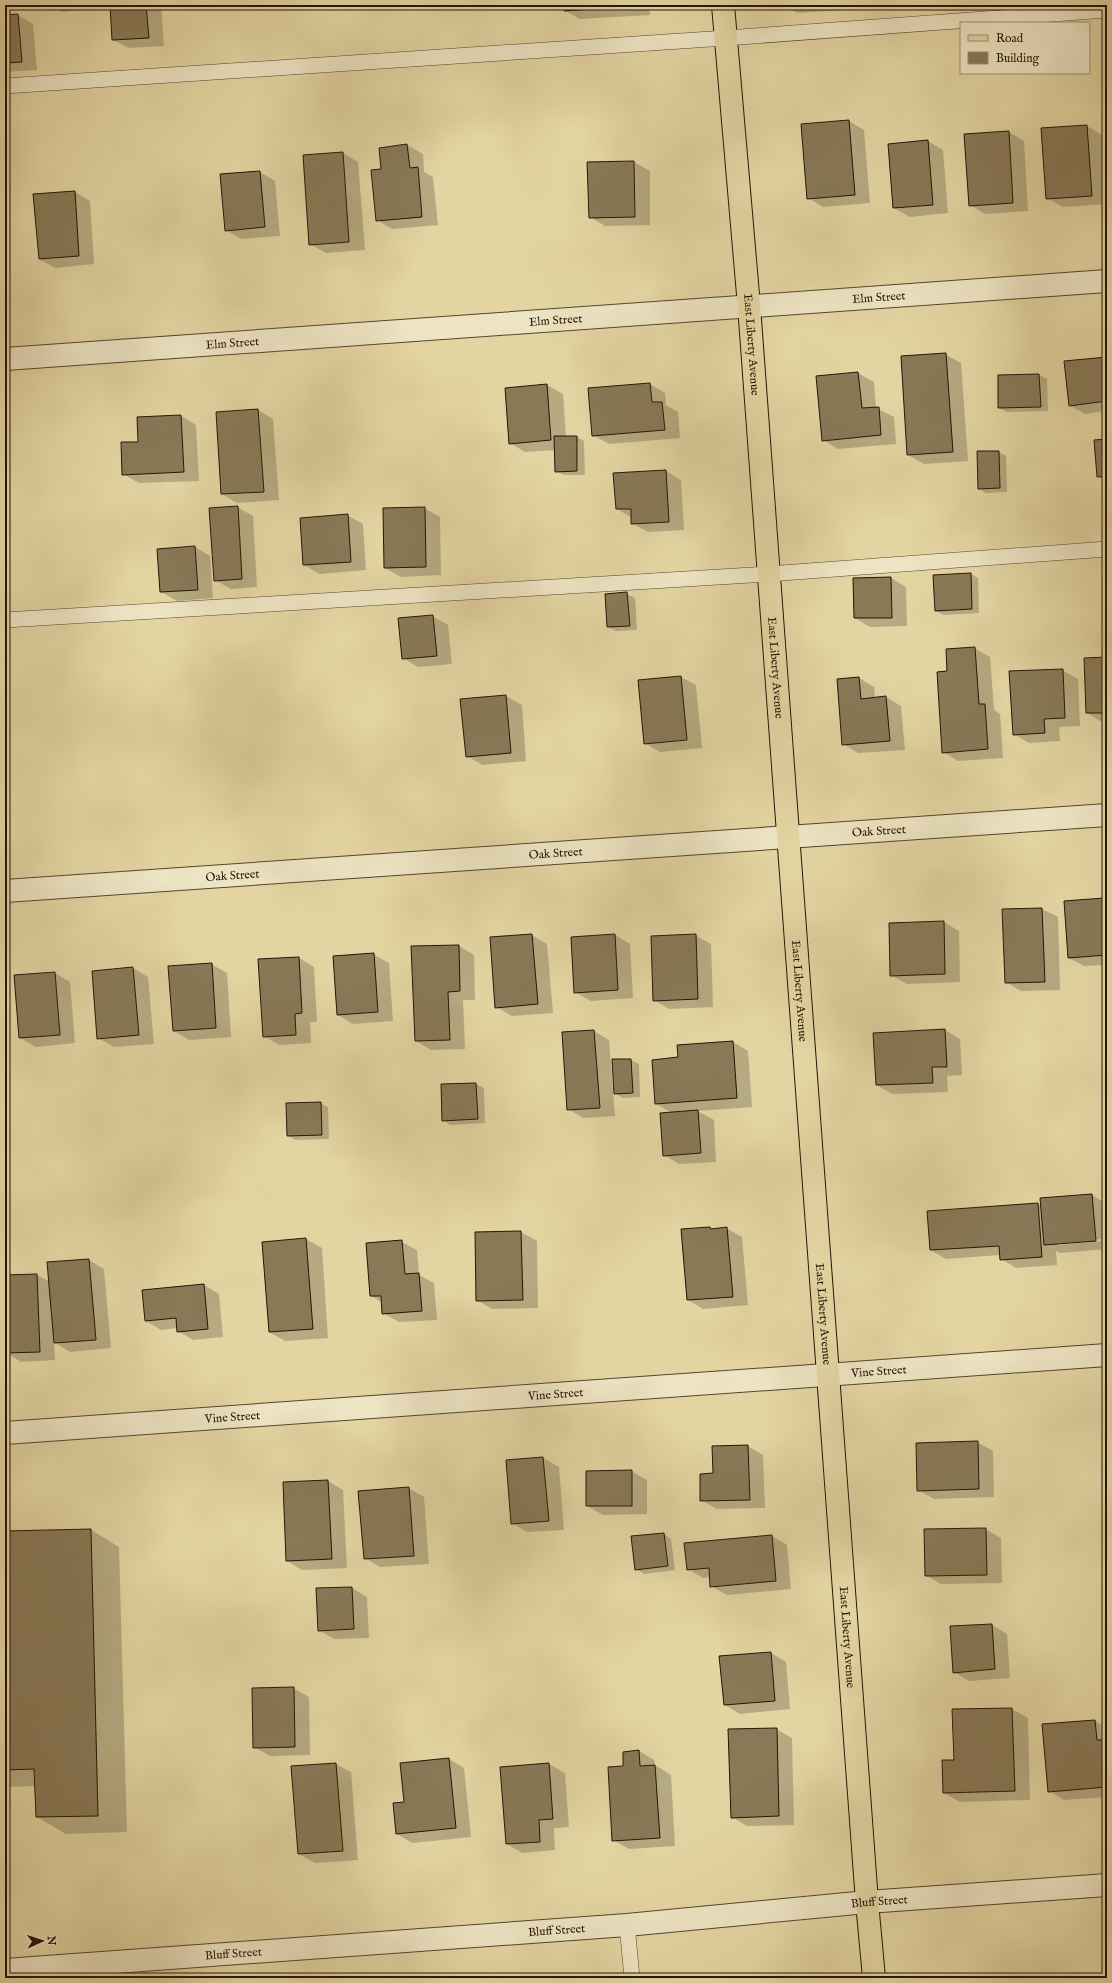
<svg xmlns="http://www.w3.org/2000/svg" width="1112" height="1983" font-family="'IM FELL English',serif">
<rect width="100%" height="100%" fill="#e3d5a2"/>
<filter id="stains"><feTurbulence type="fractalNoise" baseFrequency=".005" numOctaves="4"/><feColorMatrix values="0 0 0 0 .2 0 0 0 0 .09 0 0 0 0 .02 0 0 0 .5 -.17"/></filter>
<radialGradient id="worn" r=".72"><stop offset=".6" stop-color="#630" stop-opacity="0"/><stop offset="1" stop-color="#630" stop-opacity=".3"/></radialGradient>
<path fill="#0003" fill-rule="evenodd" d="M50 5H104V8L62 12Z
M111 5H161L164 46 129 48 113 40Z
M565 5H649L650 15 580 19 565 11Z
M789 5H842V10L797 13 789 8Z
M18 15 33 24 37 70 5 72V16Z
M849 121 864 130 870 203 823 207 808 198Z
M1087 126 1102 135 1107 204 1063 207 1047 198Z
M1009 132 1024 141 1028 211 985 214 970 205Z
M928 141 943 150 948 213 910 217 894 208Z
M407 145 423 154 424 172 433 177 438 225 392 229 377 220 382 170 380 148Z
M343 153 358 162 365 250 326 253 310 244Z
M634 162 650 171V225L605 226 590 217 588 163Z
M260 172 275 181 280 236 241 239 226 230Z
M75 192 90 201 94 264 55 268 39 259Z
M945 354 961 363 968 461 924 464 908 455Z
M1107 358V411L1085 414 1069 405Z
M858 373 874 382 876 408 894 417 896 444 838 449 823 440 817 377Z
M1039 375 1047 379 1048 411 1007 412 999 408V376Z
M650 384 665 393 666 405 678 412 680 438 609 444 593 435Z
M547 385 563 394 566 437H577L584 441 585 475H564L556 471V450L525 452 510 443Z
M258 410 273 419 279 500 237 503 222 494Z
M181 416 196 425 199 481 139 483 123 474 139 443Z
M1107 440V481H1106L1098 477Z
M999 452 1006 456 1007 492 986 493 979 489Z
M666 471 681 480 684 530 648 532 632 523V518L617 509Z
M237 507 253 516 257 587 231 589 215 580Z
M424 508 440 517 441 575 401 577 385 568Z
M347 515 363 524 366 570 320 574 304 565Z
M195 547 210 556 213 598 177 601 161 592Z
M971 574 978 578 979 613 944 615 936 611Z
M891 578 906 587 907 626 870 627 855 618Z
M627 594 635 598 637 630 616 631 608 627Z
M432 616 448 625 452 664 418 667 403 658Z
M974 648 990 657 994 710 1000 714 1003 758 958 761 943 752 948 672Z
M1107 658V721L1102 722 1087 713Z
M1062 670 1078 679 1080 726 1059 727 1060 741 1029 743 1014 734Z
M681 677 696 685 702 748 660 752 644 743Z
M859 678 874 687 875 698 886 697 901 706 905 750 858 753 843 744Z
M506 696 522 705 526 761 482 765 467 756 461 700Z
M1104 899 1107 900V965L1084 966 1069 958 1065 902Z
M1042 909 1058 917 1060 990 1021 991 1006 982 1003 910Z
M944 922 959 931 960 982 907 984 891 975Z
M532 935 547 944 553 1013 512 1016 496 1007Z
M615 935 630 944 633 998 591 1001 575 992Z
M695 935 711 944 713 1007 669 1009 654 1000Z
M459 946 474 955 475 1000H463L465 1049 431 1050 416 1041Z
M373 954 389 963 393 1021 353 1024 338 1015Z
M299 958 314 967 317 1022H310L311 1043 279 1045 264 1036Z
M211 964 227 973 231 1037 189 1040 174 1031Z
M133 968 148 977 154 1044 114 1047 98 1038Z
M55 973 70 982 75 1043 36 1047 20 1038Z
M945 1030 960 1039 962 1075 947 1076 948 1092 892 1094 877 1085Z
M594 1031 609 1040 615 1116 583 1118 568 1109Z
M733 1042 748 1051 752 1107 697 1111 714 1120 716 1162 679 1164 664 1155 672 1113 656 1104 679 1058Z
M614 1060H631L639 1064 640 1097 623 1098 615 1093Z
M476 1084 484 1088 485 1123 450 1125 443 1120Z
M320 1103 328 1107 329 1139 295 1140 288 1135Z
M1092 1195 1107 1204V1249L1060 1253 1056 1251 1057 1265 1016 1268 1001 1259 1000 1255 946 1259 931 1250 1038 1204 1042 1206ZM1101 1239V1241L1058 1245V1243Z
M710 1228 713 1230 726 1228 742 1237 748 1305 703 1309 688 1300Z
M521 1232 537 1241 538 1308 492 1309 477 1300 476 1233Z
M306 1239 322 1248 328 1338 285 1341 269 1332 263 1243Z
M402 1242 417 1250 419 1275 434 1283 437 1320 399 1322 383 1313V1303L371 1296Z
M89 1260 104 1269 111 1348 70 1352 54 1342 55 1360 21 1362 8 1354 5 1356V1276L37 1275 50 1282Z
M204 1285 219 1294 223 1337 193 1340 178 1331 177 1328 161 1330 146 1321Z
M977 1442 993 1451 994 1497 934 1499 918 1490Z
M748 1446 763 1455 765 1508 717 1509 701 1500 714 1474Z
M543 1458 559 1467 564 1530 527 1532 512 1523 507 1461Z
M631 1471 647 1480V1514L603 1515 587 1506Z
M328 1481 343 1490 347 1568 302 1570 287 1561Z
M408 1488 424 1497 429 1564 380 1567 365 1558Z
M985 1529 1001 1538 1002 1583 941 1584 926 1575Z
M91 1530 119 1547 127 1832 66 1834 37 1817 36 1786 5 1787V1532Z
M664 1534 671 1539 675 1570 644 1574 636 1569Z
M772 1536 787 1545 791 1589 727 1595 711 1586V1577L703 1578 688 1569Z
M352 1588 367 1597 369 1638 334 1639 319 1630Z
M992 1625 1007 1634 1010 1678 969 1681 954 1672Z
M771 1653 786 1662 790 1709 740 1714 725 1705Z
M293 1688 309 1697 310 1755 270 1756 254 1747Z
M1012 1709 1028 1718 1030 1800 960 1802 944 1793 955 1761 953 1710Z
M1095 1721 1107 1728V1797L1064 1800 1049 1791Z
M776 1729 792 1738 794 1825 747 1826 732 1817Z
M639 1751 654 1760 655 1765 671 1775 675 1846 629 1849 613 1840 624 1767Z
M449 1759 464 1768 471 1837 412 1843 397 1834 405 1803Z
M336 1764 351 1772 358 1860 315 1863 299 1854 292 1767Z
M549 1764 565 1773 569 1827 554 1828 555 1850 522 1853 507 1844 501 1768Z"/>
<path fill="#887957" stroke="#261506" d="M110 5H146L149 38 112 40Z
M564 5H635V6L564 11Z
M788 5H835V6L788 9Z
M18 14 22 62 5 63V15Z
M849 120 855 195 807 199 801 124Z
M1087 125 1092 196 1046 199 1041 128Z
M1009 131 1013 203 969 206 964 134Z
M928 140 933 205 893 208 888 144Z
M407 144 410 168 418 167 422 217 376 221 371 170 381 169 379 148Z
M343 152 349 242 309 245 303 155Z
M634 161 635 217 589 218 587 162Z
M260 171 265 227 225 231 220 174Z
M75 191 79 256 39 259 33 194Z
M946 353 953 452 907 455 901 356Z
M1107 357V401L1069 406 1064 361Z
M858 372 862 408 879 407 881 435 822 441 816 376Z
M1039 374 1041 407 998 408V375Z
M650 383 652 402H662L665 430 592 436 588 388Z
M547 384 551 440 509 444 505 388Z
M258 409 264 492 221 494 216 412Z
M181 415 184 472 122 475 121 442H138L137 417Z
M554 436H577V471L555 472Z
M1107 439V476L1097 477 1094 440Z
M977 451H999L1000 488 978 489Z
M666 470 669 522 631 524V509H616L613 473Z
M238 506 242 579 214 581 209 508Z
M425 507 426 567 384 568 383 508Z
M348 514 351 562 303 565 300 518Z
M195 546 198 590 160 592 157 549Z
M971 573 972 609 935 611 933 575Z
M891 577 892 618H854L853 578Z
M627 592 630 626 607 627 605 594Z
M433 615 437 656 402 659 398 618Z
M975 647 979 704H985L988 749 942 753 937 672 947 671 946 649Z
M1107 657V713H1086L1084 658Z
M1063 669 1065 718 1044 719 1045 733 1013 735 1009 671Z
M681 676 687 740 644 744 638 680Z
M859 677 861 699 886 696 890 741 842 745 837 679Z
M506 695 511 753 466 757 460 699Z
M1104 898 1107 955 1068 958 1064 901Z
M1042 908 1045 982 1005 983 1002 909Z
M944 921 945 974 890 976 889 923Z
M532 934 538 1004 495 1008 490 937Z
M615 934 618 990 574 993 571 937Z
M696 934 698 999 653 1001 651 936Z
M459 945 460 991 448 992 450 1040 415 1041 411 946Z
M374 953 378 1012 337 1015 333 956Z
M299 957 302 1013 295 1014 296 1035 263 1037 258 959Z
M212 963 216 1028 173 1031 168 966Z
M133 967 139 1035 97 1039 92 971Z
M55 972 60 1035 19 1038 14 975Z
M945 1029 947 1067H932L933 1083 876 1085 873 1033Z
M594 1030 600 1108 567 1110 562 1032Z
M733 1041 737 1098 655 1104 652 1060 678 1057 677 1045Z
M612 1059H631L633 1093 614 1094Z
M476 1083 478 1119 442 1121 441 1084Z
M321 1102 322 1135 287 1136 286 1103Z
M698 1110 701 1153 663 1156 660 1113Z
M1092 1194 1096 1241 1044 1245 1040 1198Z
M1038 1203 1042 1257 1000 1260 999 1246 930 1250 927 1211Z
M710 1227 711 1229 727 1227 733 1297 687 1300 681 1229Z
M521 1231 523 1300 476 1301 475 1232Z
M306 1238 313 1329 269 1332 262 1242Z
M402 1240 405 1274 419 1273 422 1311 382 1314 381 1296H370L366 1243Z
M89 1259 96 1340 54 1343 47 1262Z
M37 1274 40 1352 5 1353V1275Z
M204 1284 208 1329 177 1332 176 1318 145 1321 142 1290Z
M978 1441 979 1489 917 1491 916 1443Z
M748 1445 750 1500 700 1501V1474L713 1473 712 1446Z
M543 1457 549 1521 511 1524 506 1460Z
M632 1470V1506H586V1471Z
M328 1480 332 1559 286 1561 283 1482Z
M409 1487 414 1556 364 1559 358 1491Z
M986 1528 987 1575 925 1576 924 1529Z
M91 1529 98 1816 36 1817 34 1769 5 1770V1531Z
M664 1533 668 1566 635 1570 631 1536Z
M772 1535 776 1581 710 1587 709 1568 687 1570 684 1543Z
M352 1587 354 1629 318 1631 316 1588Z
M992 1624 995 1669 953 1673 950 1626Z
M771 1652 775 1701 724 1705 719 1656Z
M294 1687 295 1747 253 1748 252 1688Z
M1012 1708 1015 1791 943 1793 942 1760H954L952 1709Z
M1095 1720 1097 1740H1107V1787L1048 1792 1042 1724Z
M777 1728 779 1816 731 1818 728 1729Z
M639 1750 640 1766 655 1765 660 1838 612 1841 608 1767 623 1766V1752Z
M449 1758 456 1828 396 1834 393 1803 404 1802 400 1763Z
M336 1763 343 1851 298 1854 291 1766Z
M549 1763 553 1819 539 1820 540 1842 506 1844 500 1767Z"/>
<g fill="none" stroke-linecap="round" stroke-linejoin="round">
<defs>
<path id="service" d="M5 86 726 38 1107 10
M5 620 768 574 1107 549
M627 1925 632 1978"/>
<g id="minor">
<path id="s1" d="M5 359 1107 281"/>
<path id="s2" d="M5 891 1107 815"/>
<path id="s3" d="M5 1433 1107 1355"/>
<path id="s4" d="M5 1970 627 1925 867 1902 1107 1885"/>
</g>
<g id="primary">
<path id="s5" d="M723 5 749 306 867 1902 874 1978"/>
</g>
</defs>
<use href="#service" stroke="#55452d" stroke-width="16"/>
<use href="#minor" stroke="#55452d" stroke-width="24"/>
<use href="#primary" stroke="#261506" stroke-width="24"/>
<use href="#service" stroke="#ede4c3" stroke-width="15"/>
<use href="#minor" stroke="#ede4c3" stroke-width="22"/>
<use href="#primary" stroke="#e3d5a2" stroke-width="22"/>
</g>
<g text-anchor="middle" stroke-width="3.5" stroke-linejoin="round" paint-order="stroke">
<g font-size="12" fill="#261506" stroke="#ede4c3">
<text dy="4" stroke="none"><textPath href="#s1" startOffset="876">Elm Street</textPath></text>
<text dy="4" stroke="none"><textPath href="#s1" startOffset="552">Elm Street</textPath></text>
<text dy="4" stroke="none"><textPath href="#s1" startOffset="228">Elm Street</textPath></text>
<text dy="4" stroke="none"><textPath href="#s5" startOffset="341">East Liberty Avenue</textPath></text>
<text dy="4" stroke="none"><textPath href="#s5" startOffset="665">East Liberty Avenue</textPath></text>
<text dy="4" stroke="none"><textPath href="#s2" startOffset="876">Oak Street</textPath></text>
<text dy="4" stroke="none"><textPath href="#s2" startOffset="552">Oak Street</textPath></text>
<text dy="4" stroke="none"><textPath href="#s2" startOffset="228">Oak Street</textPath></text>
<text dy="4" stroke="none"><textPath href="#s5" startOffset="989">East Liberty Avenue</textPath></text>
<text dy="4" stroke="none"><textPath href="#s5" startOffset="1313">East Liberty Avenue</textPath></text>
<text dy="4" stroke="none"><textPath href="#s3" startOffset="876">Vine Street</textPath></text>
<text dy="4" stroke="none"><textPath href="#s3" startOffset="552">Vine Street</textPath></text>
<text dy="4" stroke="none"><textPath href="#s3" startOffset="228">Vine Street</textPath></text>
<text dy="4" stroke="none"><textPath href="#s5" startOffset="1637">East Liberty Avenue</textPath></text>
<text dy="4" stroke="none"><textPath href="#s4" startOffset="877">Bluff Street</textPath></text>
<text dy="4" stroke="none"><textPath href="#s4" startOffset="553">Bluff Street</textPath></text>
<text dy="4" stroke="none"><textPath href="#s4" startOffset="229">Bluff Street</textPath></text>
</g>
</g>
<rect width="1112" height="1983" fill="none" stroke="#e3d5a2" stroke-width="20"/>
<rect x="6" y="6" width="1100" height="1971" fill="none" stroke="#261506" stroke-width="2"/>
<rect x="10" y="10" width="1092" height="1963" fill="none" stroke="#261506"/>
<rect x="960" y="22" width="130" height="52" fill="#ede4c3" stroke="#9d9177"/>
<rect x="968" y="35" width="20" height="6" fill="#e3d5a2" stroke="#9d9177"/>
<text x="996" y="42" font-size="12" fill="#261506">Road</text>
<rect x="968" y="52" width="20" height="12" fill="#887957" stroke="#9d9177"/>
<text x="996" y="62" font-size="12" fill="#261506">Building</text>
<g transform="translate(42 1941) rotate(87)" stroke="#ede4c3" stroke-width="3" paint-order="stroke">
<path d="M0-3L7 15L0 10L-7 15Z" fill="#261506"/>
<text y="-6" font-size="11" font-weight="bold" text-anchor="middle" fill="#261506">N</text>
</g>
<rect width="100%" height="100%" filter="url(#stains)"/>
<rect width="100%" height="100%" fill="url(#worn)"/>
</svg>
